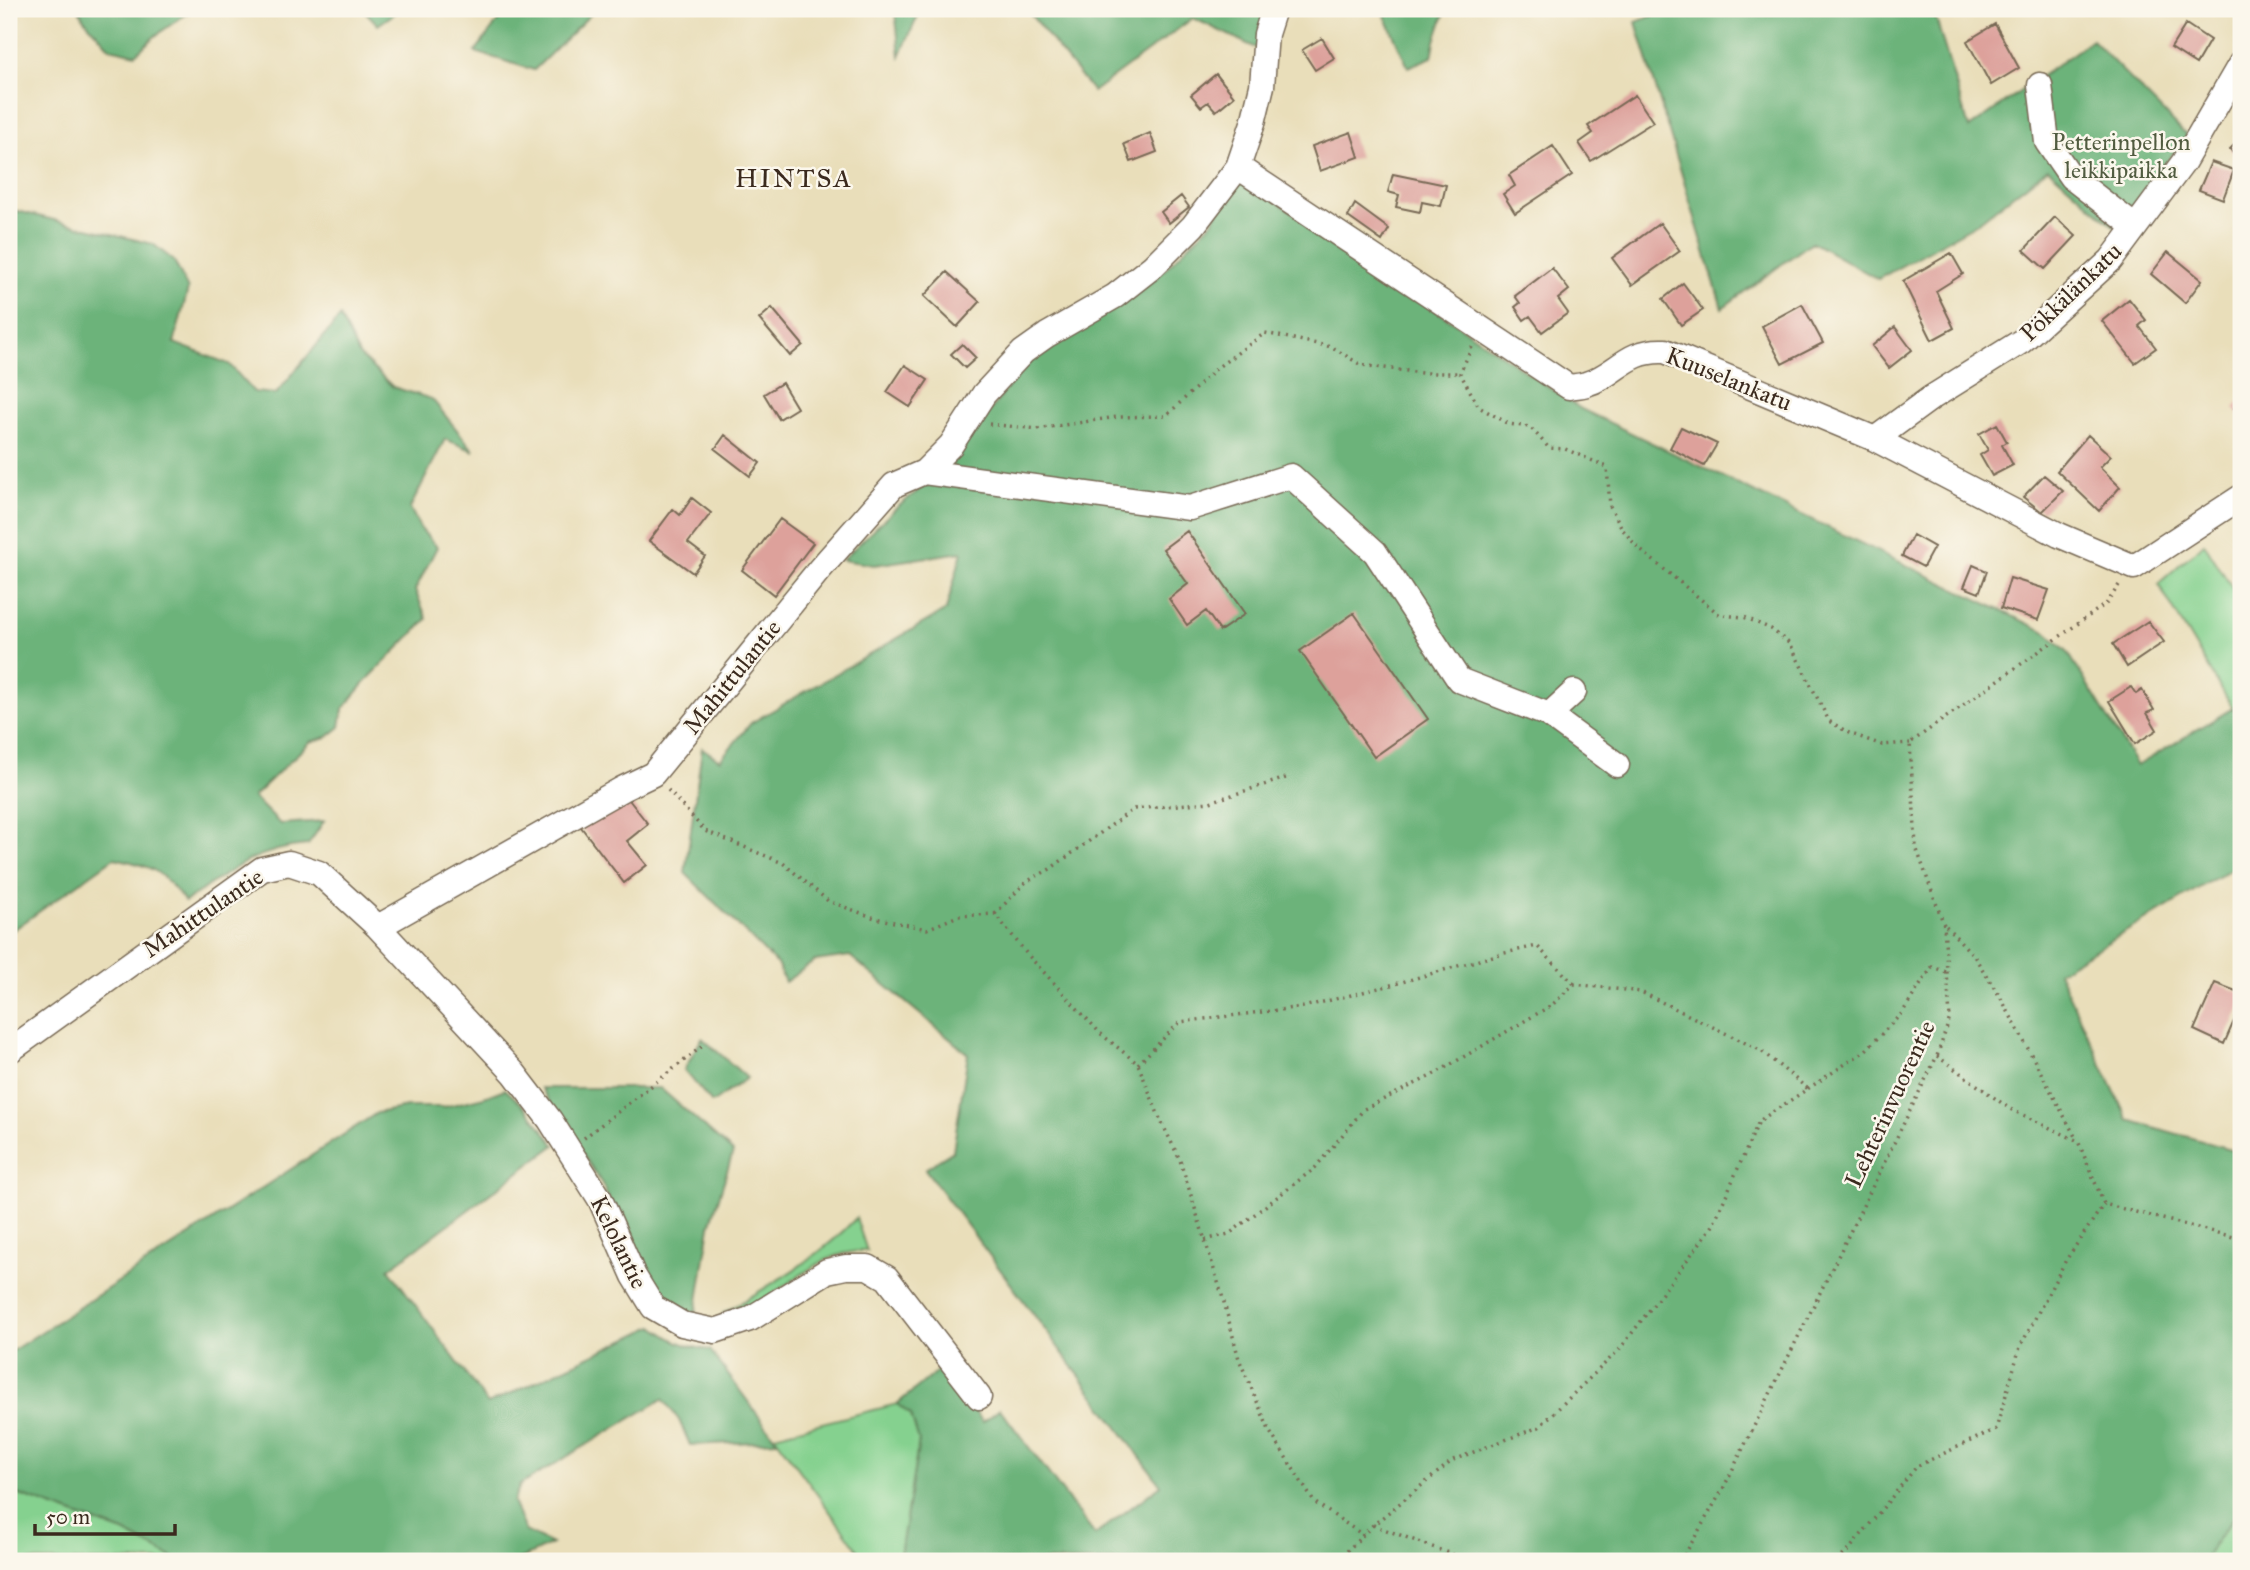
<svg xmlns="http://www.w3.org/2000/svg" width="2250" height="1570" font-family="'IM FELL Great Primer',serif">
<rect width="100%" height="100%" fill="#fbf7ec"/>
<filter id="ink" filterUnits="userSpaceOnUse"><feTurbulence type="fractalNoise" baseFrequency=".0143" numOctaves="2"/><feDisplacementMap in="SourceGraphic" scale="14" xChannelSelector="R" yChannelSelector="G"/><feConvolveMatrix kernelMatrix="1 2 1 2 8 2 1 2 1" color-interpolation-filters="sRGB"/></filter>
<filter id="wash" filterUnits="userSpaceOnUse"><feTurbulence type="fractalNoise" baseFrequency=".00686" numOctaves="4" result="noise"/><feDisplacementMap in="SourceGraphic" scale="28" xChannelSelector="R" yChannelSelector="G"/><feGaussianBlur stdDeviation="1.57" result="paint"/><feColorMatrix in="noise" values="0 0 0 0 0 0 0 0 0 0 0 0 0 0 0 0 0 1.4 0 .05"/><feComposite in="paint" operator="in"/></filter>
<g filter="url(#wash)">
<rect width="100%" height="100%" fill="#e9deba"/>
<path fill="#85d18f" stroke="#607e56" stroke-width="2" d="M2204 543 2241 602V722L2158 584Z
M856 1218 867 1251C825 1249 794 1283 759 1302 748 1307 734 1310 722 1314 769 1285 819 1259 856 1218Z
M897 1404 911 1415 919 1441 899 1561H866L774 1435Z
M9 1491 124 1532 179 1561H13L9 1559Z
M2241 1507V1557L2238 1561H2202Z"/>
<path fill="#6cb37a" stroke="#546e4c" stroke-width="2" d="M79 9H193L155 36 136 54 110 48 83 18Z
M363 9H401L378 25Z
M507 9H596L534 70 475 52Z
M895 9H921L900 56Z
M1026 9H1267L1262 51 1193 18 1093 92Z
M1382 9H1446L1435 41 1432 57 1408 67Z
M1670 9H1933L1969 128 2092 40 2187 136 2115 227 2048 168 1976 224 1878 279 1812 242 1722 308 1636 22Z
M1238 175 1581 409 2046 632 2067 651 2137 766 2233 708 2241 722V863L2058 972 2128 1120 2241 1152V1507L2202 1561H899L919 1441 911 1415 897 1404 941 1368 983 1422 1000 1409 1095 1535 1161 1485 925 1169 953 1151 968 1054 850 956 815 961 785 982 777 964 685 873 702 748 720 760 751 723 946 610 962 552 874 565 842 560 895 509 949 466 1016 376 1042 349 1165 269 1212 222Z
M9 209 153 244 174 261 188 289 174 343 229 364 254 392 276 394 340 317 359 355 393 387 432 399 474 451 445 439 410 508 420 528 437 547 415 590 427 619 371 676 343 709 340 727 327 737 310 742 253 797 280 824 324 821 308 845C254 849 227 873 185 902 161 870 153 866 114 858L9 933Z
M702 1038 747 1078 712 1103 684 1070Z
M541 1088H660L733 1152 710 1226 696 1313 670 1307 651 1291 602 1184Z
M505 1089 527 1109 555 1145 389 1269 488 1404 654 1326C672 1341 687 1347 710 1350L777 1441 690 1445 679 1420 663 1399 520 1485 513 1502 525 1531 552 1544 516 1561H179L124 1532 9 1491V1353L377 1113 407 1107H444L484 1097Z"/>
<g id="blocks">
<path fill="#dda19b" d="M1995 24 2019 68 1991 85 1967 41Z
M2186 24 2210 40 2196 64 2171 48Z
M1322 38 1334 58 1315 70 1302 50Z
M1216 74 1234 96 1216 111 1208 102 1201 107 1191 95Z
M1635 95 1653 122 1591 161 1579 143 1593 133 1588 126Z
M1351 132 1359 157 1320 171 1312 146Z
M1150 133 1157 152 1131 162 1124 144Z
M2241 138V163L2230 149Z
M1553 146 1572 175 1515 213 1503 194 1515 186 1509 175Z
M2211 162 2234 170 2223 199 2199 190Z
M1393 174 1446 185 1441 206 1422 202 1420 212 1396 207 1399 195 1388 192Z
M1181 196 1189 207 1169 223 1161 212Z
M1355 204 1389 229 1382 241 1348 217Z
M2055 217 2076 236 2045 269 2024 250Z
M1660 223 1680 251 1632 285 1612 258Z
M2168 252 2202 280 2185 303 2151 274Z
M1951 253 1963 274 1936 291 1954 328 1932 340 1903 281Z
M1552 268 1569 290 1558 299 1568 313 1542 332 1530 316 1524 320 1515 307 1520 303 1515 296Z
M947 272 980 302 957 327 924 296Z
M1683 283 1703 310 1681 325 1663 299Z
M2129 299 2146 320 2139 326 2156 348 2135 363 2102 321Z
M1802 304 1823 343 1782 364 1762 326Z
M772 308 803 345 790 356 759 319Z
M1895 327 1912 350 1889 368 1872 346Z
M962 344 976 358 965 368 951 354Z
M905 365 928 380 910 407 887 392Z
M782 383 797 408 779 419 764 394Z
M2241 401V417L2234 408Z
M1997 424 2007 442 2002 445 2013 465 1992 476 1980 455 1988 450 1979 434Z
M1681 427 1717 444 1704 466 1670 448Z
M725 435 760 463 750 476 715 449Z
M2088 435 2111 456 2100 467 2120 487 2099 511 2057 471Z
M2044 475 2063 491 2042 512 2023 497Z
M692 498 711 513 688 543 705 556 693 573 649 541 673 509 680 515Z
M780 519 813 543 774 595 742 570Z
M1187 531 1245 614 1220 631 1206 611 1187 625 1169 599 1188 584 1163 549Z
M1913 535 1934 547 1923 567 1902 556Z
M1973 565 1987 571 1979 593 1964 587Z
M2010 578 2049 590 2038 620 2001 608Z
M1354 613 1428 719 1374 757 1300 651Z
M2148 621 2164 642 2127 667 2113 644Z
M2131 687 2136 694 2142 690 2154 710 2147 713 2157 730 2135 744 2109 701Z
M626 796 648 824 627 841 647 865 624 883 581 827 616 799Z
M2215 983 2241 993V1005L2224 1044 2194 1030Z"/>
</g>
</g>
<g filter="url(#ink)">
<use href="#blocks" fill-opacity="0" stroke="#786955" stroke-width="2"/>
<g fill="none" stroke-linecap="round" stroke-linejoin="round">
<defs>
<path id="minor" d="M2040 85 2047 142 2071 177 2135 227
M1238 167 1569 387C1574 386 1581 386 1586 384 1617 375 1626 349 1665 351L1875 439 2059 535 2134 567 2241 497
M1875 439 1931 398 2022 341 2111 260 2183 163 2241 63
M924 472 1190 508 1291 476 1375 552 1459 680 1549 715 1617 765
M1549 715 1574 692
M378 927 514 1073 550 1120 600 1199 634 1276 653 1307 682 1324 715 1331 750 1319 827 1271 846 1267H868L887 1278 979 1397
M9 1051 262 869 289 863 319 873 378 927 622 789 653 774 819 570 894 485 924 472 951 445 984 394 1023 352 1047 335 1115 296 1152 267 1193 226 1238 167 1253 123 1262 86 1266 34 1274 9"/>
</defs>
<use href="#minor" stroke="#786955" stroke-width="27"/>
<path stroke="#786955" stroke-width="3.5" stroke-dasharray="2 5" stroke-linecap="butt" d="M1472 347 1460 373 1479 407 1509 424 1530 427 1549 448 1565 449 1607 467 1610 506 1623 530 1638 548 1720 615 1744 617 1771 629 1790 644 1829 721 1849 733 1882 745 1910 743
M989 424 1037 429 1117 417 1166 416 1218 367 1265 333 1332 347 1361 365 1422 373H1460
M668 790 705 831 783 863 828 901 875 918 927 929 958 916 995 914 1027 954 1100 1033 1138 1064 1160 1119 1180 1160 1222 1295 1239 1359 1270 1432 1314 1502 1363 1535
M995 914 1026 882 1050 869 1134 809 1210 802 1289 777
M1946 926 1974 956 2002 1000 2077 1140
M1937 1056 2010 1109 2078 1141 2104 1204 2241 1239
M1138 1064 1180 1022 1303 1007 1395 984 1500 954 1537 946 1574 984
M584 1138 704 1045
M1205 1240 1229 1234 1315 1168 1364 1109 1431 1076 1552 1005 1574 984 1641 992 1760 1050 1808 1089
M1373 1525 1470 1561
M1337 1561 1373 1525 1453 1460 1539 1427 1620 1349 1712 1227 1759 1121 1865 1051 1902 1013 1932 967 1947 972
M1681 1561 1723 1489 1937 1056 1950 1018 1944 925 1916 847 1910 743 2107 603 2121 582
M1837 1561 1848 1551 1917 1466 1996 1429 2020 1347 2066 1260 2104 1204"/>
<use href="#minor" stroke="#fff" stroke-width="24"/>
</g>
</g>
<g text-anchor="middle" stroke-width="5" stroke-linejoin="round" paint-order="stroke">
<g font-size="24" fill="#515c40" stroke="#fbf7ec">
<text x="2121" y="150">Petterinpellon<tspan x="2121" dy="28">leikkipaikka</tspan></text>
</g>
<g font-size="24" fill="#3b2a1e" stroke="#fbf7ec">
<text transform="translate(2071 292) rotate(-44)" y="8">Pökkälänkatu</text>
<text transform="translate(1729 379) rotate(22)" y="8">Kuuselankatu</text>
<text transform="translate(732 677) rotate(-51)" y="8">Mahittulantie</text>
<text transform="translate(203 913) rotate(-34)" y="8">Mahittulantie</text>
<text transform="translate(1890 1104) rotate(-65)" y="8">Lehterinvuorentie</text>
<text transform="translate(619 1242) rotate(64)" y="8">Kelolantie</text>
</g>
<g font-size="26" letter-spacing="2" fill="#3b2a1e" stroke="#fbf7ec">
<text x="794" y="187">HINTSA</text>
</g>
</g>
<rect width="2250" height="1570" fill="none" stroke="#fbf7ec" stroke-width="35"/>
<path d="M35 1524v10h140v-10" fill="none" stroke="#3b2a1e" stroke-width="3.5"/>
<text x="46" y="1524" font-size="21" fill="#3b2a1e" stroke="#fbf7ec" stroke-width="5" paint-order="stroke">50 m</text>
</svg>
